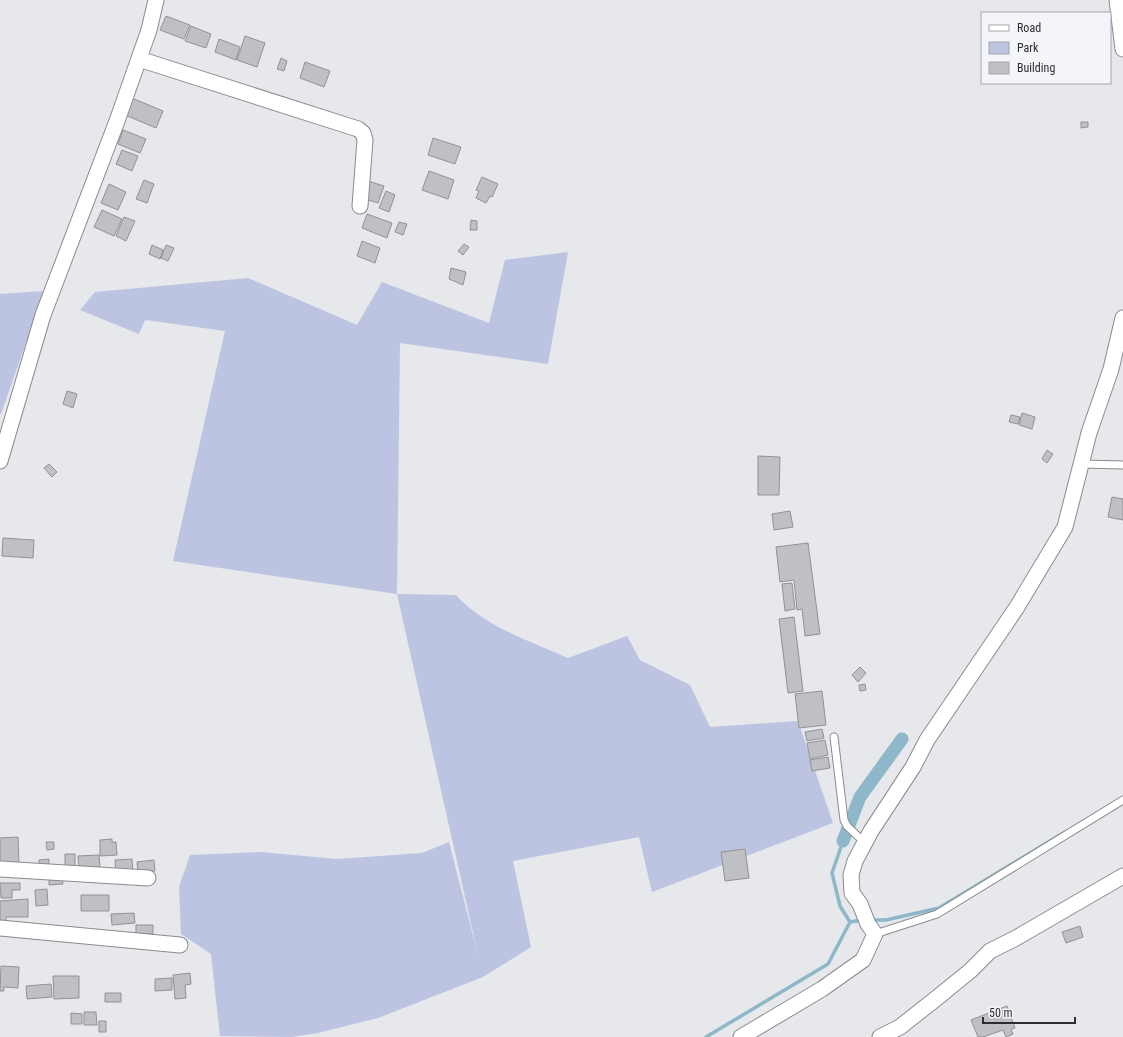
<svg xmlns="http://www.w3.org/2000/svg" width="1123" height="1037" font-family="'Roboto Condensed',sans-serif">
<rect width="100%" height="100%" fill="#e6e8ec"/>
<path fill="#bcc4e2" d="M568 252 548 364 400 343 397 594 456 595C483 626 532 642 568 658L627 636 640 660 690 685 710 727 798 721 833 823 652 892 639 837 513 861 531 947 483 977 378 1018 318 1033 292 1037 220 1036 211 954 181 934 179 887 190 855 261 852 337 859 422 853 449 842 478 955 397 594 173 561 225 331 145 320 139 334 80 310 95 292 248 278 357 325 382 282 489 323 505 260Z
M44 291 1 414H0V294Z"/>
<g fill="none" stroke-linecap="round" stroke-linejoin="round">
<path stroke="#8eb7c9" stroke-width="3.5" d="M870 920H886L939 908 1065 832
M850 922 862 920
M706 1037 828 964 850 922 840 906 832 873 843 841"/>
<path stroke="#8eb7c9" stroke-width="13" d="M843 841 860 797 902 739"/>
</g>
<path fill="#bec0c4" stroke="#919296" d="M166 16 190 25 184 39 160 30Z
M191 26 211 34 206 48 185 41Z
M245 36 265 43 257 67 237 60Z
M219 39 240 47 236 60 215 52Z
M281 58 287 61 284 71 277 69Z
M305 62 330 71 324 87 300 78Z
M132 98 163 111 156 128 125 115Z
M1081 122H1088V127L1081 128Z
M123 130 146 139 140 153 118 144Z
M433 138 461 147 455 164 428 155Z
M122 150 138 156 132 171 116 164Z
M429 171 454 180 448 199 422 190Z
M482 177 498 184 492 197 490 196 486 203 476 198 479 191 476 190Z
M144 180 154 184 147 203 136 199Z
M368 181 384 186 378 203 362 198Z
M109 184 126 192 118 210 101 203Z
M386 191 395 195 389 212 379 208Z
M102 210 122 219 114 236 94 227Z
M367 214 392 223 387 238 362 228Z
M124 217 135 221 126 241 116 236Z
M471 220 477 221V230H470Z
M399 222 407 224 403 235 395 232Z
M362 241 380 248 375 263 357 256Z
M464 244 469 247 463 255 458 251Z
M152 245 163 250 160 259 149 254Z
M166 245 174 248 168 261 161 258Z
M451 268 466 272 463 285 449 279Z
M67 391 77 394 73 408 63 404Z
M1022 413 1035 417 1032 429 1019 425Z
M1011 415 1020 417 1018 424 1009 422Z
M1047 450 1053 454 1047 463 1042 459Z
M758 456 780 457 779 495H758Z
M49 464 57 472 52 477 44 468Z
M1112 497 1123 499V520L1108 517Z
M790 511 793 527 774 530 772 514Z
M3 538 34 540 33 558 2 556Z
M808 543 820 634 805 636 802 609 797 610 794 580 780 582 776 547Z
M792 583 795 609 785 611 782 584Z
M794 617 803 691 788 693 779 619Z
M860 667 866 673 858 682 852 675Z
M865 684 866 690 860 691 859 685Z
M822 691 826 725 799 728 795 694Z
M822 729 824 738 807 741 805 732Z
M825 740 828 755 810 759 807 743Z
M828 757 830 768 812 771 810 760Z
M18 837 19 865H0V838Z
M112 839V842H116L117 855 100 856V840Z
M46 842H54V849L47 850Z
M745 849 749 878 725 881 721 852Z
M65 854H75V868H65Z
M99 855 100 869 79 871 78 856Z
M49 859V870L40 871 39 860Z
M132 859 133 873 116 874 115 860Z
M154 860 155 871 138 873 137 862Z
M49 876H62L63 884 49 885Z
M0 883H20V890H12V898H1Z
M47 889 48 905 36 906 35 890Z
M81 895H109V911H81Z
M28 899V917H6V924H0V901Z
M134 913 135 923 112 925 111 914Z
M136 925H153V934H136Z
M1080 926 1083 937 1066 943 1062 932Z
M1 966 19 967 18 988 4 987V991H0Z
M190 973 191 984 185 985 186 998 175 999 173 975Z
M53 976H79V998L54 999Z
M172 978V990L155 991V979Z
M51 984 52 997 27 999 26 986Z
M105 993H121V1002H105Z
M1007 1006 1015 1028 1011 1029 1013 1034 1006 1037 1003 1030 983 1037H978L971 1020Z
M84 1012H96L97 1025H84Z
M71 1013 82 1014V1024H71Z
M99 1021H106V1032H99Z"/>
<g fill="none" stroke-linecap="round" stroke-linejoin="round">
<defs>
<path id="service" d="M1082 464 1123 465
M834 737 844 820 847 826 865 843
M875 934 937 914 1123 800"/>
<path id="minor" d="M1117 0 1123 49
M139 59 358 129 363 133 365 140 360 206
M0 461 43 315 117 121 149 30 156 0
M0 869 148 878
M0 928 180 945
M741 1037 822 989 863 960 875 934 868 924 860 904 852 893 851 875 855 861 871 831 913 767 927 740 1017 607 1065 527 1089 433 1111 369 1123 318
M880 1037 900 1027 933 1001 970 971 990 951 1016 938 1123 876"/>
</defs>
<use href="#service" stroke="#898b8f" stroke-width="9"/>
<use href="#minor" stroke="#898b8f" stroke-width="17"/>
<use href="#service" stroke="#fff" stroke-width="7"/>
<use href="#minor" stroke="#fff" stroke-width="15"/>
</g>
<rect x="981" y="12" width="130" height="72" fill="#f3f5fa" stroke="#a3a5a9"/>
<rect x="989" y="25" width="20" height="6" fill="#ffffff" stroke="#a3a5a9"/>
<text x="1017" y="32" font-size="12" fill="#2c2d2f">Road</text>
<rect x="989" y="42" width="20" height="12" fill="#bcc4e2" stroke="#a3a5a9"/>
<text x="1017" y="52" font-size="12" fill="#2c2d2f">Park</text>
<rect x="989" y="62" width="20" height="12" fill="#bec0c4" stroke="#a3a5a9"/>
<text x="1017" y="72" font-size="12" fill="#2c2d2f">Building</text>
<path d="M983 1017v6h92v-6" fill="none" stroke="#2c2d2f" stroke-width="2"/>
<text x="989" y="1017" font-size="12" fill="#2c2d2f" stroke="#f3f5fa" stroke-width="3" paint-order="stroke">50 m</text>
</svg>
